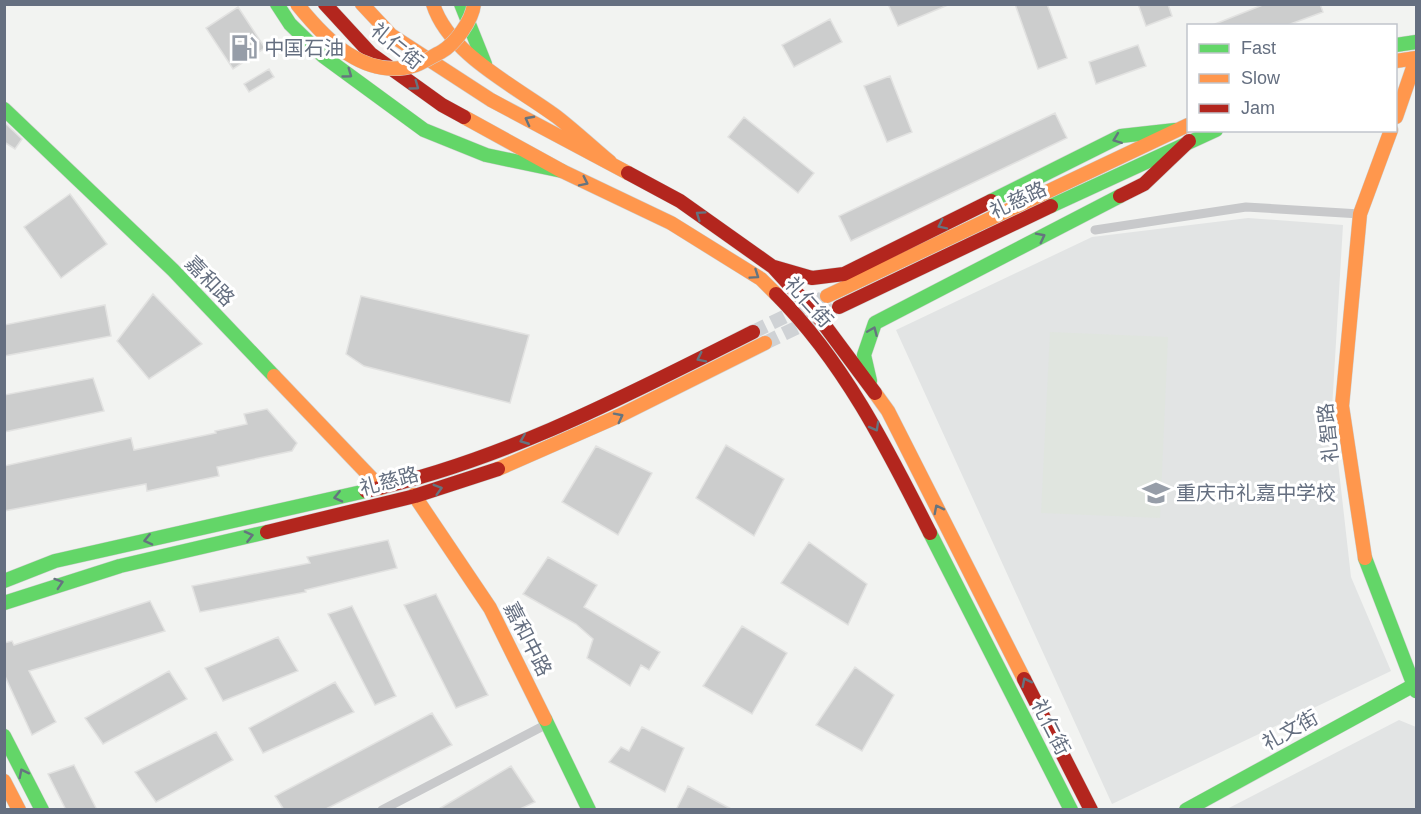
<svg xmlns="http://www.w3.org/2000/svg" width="1421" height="814" font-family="Arial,'Noto Sans SC',sans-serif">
<rect width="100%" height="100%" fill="#f2f3f1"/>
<path fill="#e2e4e4" d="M1248 218 1343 225 1332 409 1351 577 1391 671 1112 804 896 330 1092 237Z
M1399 720 1416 727V809H1227Z"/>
<path fill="#e0e5df" d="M1050 332 1168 337 1160 518 1041 513Z"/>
<path fill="#cccdcd" stroke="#e2e2e1" stroke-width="1.5" d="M888 4H948V5L898 26Z
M1015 4H1047L1067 58 1038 69Z
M1138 4H1168L1172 16 1146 26Z
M1265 4H1320L1323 12 1285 26H1210Z
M238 7 265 48 233 69 206 28Z
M830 19 842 42 794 67 782 45Z
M1138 45 1146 66 1096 84 1089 62Z
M269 69 274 77 249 92 244 84Z
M890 76 912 132 887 142 864 86Z
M1055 113 1067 138 851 241 839 216Z
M744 117 814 173 798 193 728 137Z
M4 122 22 139 15 149 4 142Z
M70 194 107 244 61 278 24 227Z
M153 294 202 344 149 379 117 341Z
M361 296 529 335 510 403 364 366 346 354Z
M105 305 111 336 4 356V325Z
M93 378 104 411 4 432V395Z
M267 409 297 443 292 451 217 467 219 476 147 491 146 484 4 511V466L131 438 134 450 216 433 215 431 247 424 244 414Z
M726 445 784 479 754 536 696 498Z
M596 446 652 473 618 535 562 502Z
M388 540 397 568 305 590 306 592 200 612 192 586 310 563 307 557Z
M809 542 867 584 848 625 781 583Z
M548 557 597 585 584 607 660 652 649 670 641 665 630 686 587 658 593 639 576 624 523 594Z
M436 594 488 695 456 708 404 605Z
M150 601 165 631 29 671 56 722 32 735 4 674V643L12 641 14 645Z
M352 606 396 696 375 705 328 614Z
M742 626 787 653 752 714 703 686Z
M278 637 298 671 223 701 205 668Z
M855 667 894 695 862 751 816 725Z
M169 671 187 699 103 744 85 718Z
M335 682 354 712 263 753 249 728Z
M432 713 452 745 324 810H284L275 796Z
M642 727 684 748 665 792 609 762 621 747 629 751Z
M216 732 233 760 156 802 135 772Z
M74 765 97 810H66L48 774Z
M511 766 535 802 518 810H437Z
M688 786 733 810H676Z"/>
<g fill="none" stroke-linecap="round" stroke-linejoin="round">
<path stroke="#cfd2d5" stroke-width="14" stroke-dasharray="14 7" stroke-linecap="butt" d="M753 332 827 296
M765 343 839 307"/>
<defs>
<path id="fast" d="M277 4 290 24 323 56 424 130 486 155 562 171
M461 4 485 64
M1396 45 1416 42
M4 109 173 270 274 376
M991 201 1121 136 1175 130
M1051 206 1216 130
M870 381 864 355 875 323 1120 196
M930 533 1071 810
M1365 558 1416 691
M4 581 55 561 366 491
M4 603 120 566 267 532
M545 719 589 810
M4 736 42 810
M1186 810 1416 684"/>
<path id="slow" d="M362 4 391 35 491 100 628 173
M433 4C449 55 517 87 557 117 575 131 592 147 610 162
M1396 61 1416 58
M464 117 562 171 671 223 761 279 776 294
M1396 117 1416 59
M827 296 1188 125
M274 376 381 488
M875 393 888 411 1024 679
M498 469 621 415 765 343
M414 495 490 608 545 719
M1365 558 1342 406 1360 214 1391 130
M4 781 19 810"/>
<path id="jam" d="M325 4 371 54 442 105 464 117
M628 173 680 201 773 267 817 315 875 393
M1120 196 1144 184 1189 141
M774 267 812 278 844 274 991 201
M776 294C844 362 887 448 930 533
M839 307 1051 206
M366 491C503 461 628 395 753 332
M267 532 415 496 498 469
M1024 679 1091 810"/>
</defs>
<use href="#fast" stroke="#cecfcf" stroke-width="15"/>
<use href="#slow" stroke="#cecfcf" stroke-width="15"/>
<use href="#jam" stroke="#cecfcf" stroke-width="15"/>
<path stroke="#c8c9cb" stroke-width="9" d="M1095 230 1246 207 1360 214
M382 810 549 723"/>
<use href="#fast" stroke="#63d668" stroke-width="14"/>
<use href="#slow" stroke="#ff974d" stroke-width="14"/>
<use href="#jam" stroke="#b3261e" stroke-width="14"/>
<defs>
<path id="slow-bridge" d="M297 4C326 40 365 81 416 65 424 62 433 56 441 52 455 44 472 21 474 4"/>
</defs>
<use href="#slow-bridge" stroke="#cecfcf" stroke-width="15" stroke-linecap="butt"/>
<use href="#slow-bridge" stroke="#ff974d" stroke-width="14"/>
</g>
<defs><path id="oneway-chevron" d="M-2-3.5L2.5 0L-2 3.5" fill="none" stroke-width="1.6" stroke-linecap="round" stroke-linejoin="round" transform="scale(1.5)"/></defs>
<g stroke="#65747f">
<use href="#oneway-chevron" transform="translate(348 74) rotate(36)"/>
<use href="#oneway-chevron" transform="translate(415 86) rotate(36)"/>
<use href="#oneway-chevron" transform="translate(529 120) rotate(-152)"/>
<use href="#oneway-chevron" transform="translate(1117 139) rotate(159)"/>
<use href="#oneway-chevron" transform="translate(584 182) rotate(26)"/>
<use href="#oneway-chevron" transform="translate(700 215) rotate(-145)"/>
<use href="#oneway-chevron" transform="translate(942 225) rotate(154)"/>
<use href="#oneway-chevron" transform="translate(1041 237) rotate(-27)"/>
<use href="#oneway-chevron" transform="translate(755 275) rotate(34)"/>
<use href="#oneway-chevron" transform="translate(873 331) rotate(-67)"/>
<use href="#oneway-chevron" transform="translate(701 358) rotate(154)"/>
<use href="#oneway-chevron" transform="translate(619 417) rotate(-27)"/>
<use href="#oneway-chevron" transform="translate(875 427) rotate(61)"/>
<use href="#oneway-chevron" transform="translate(524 440) rotate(158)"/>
<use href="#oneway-chevron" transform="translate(438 489) rotate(-16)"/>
<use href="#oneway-chevron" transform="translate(338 497) rotate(167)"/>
<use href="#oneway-chevron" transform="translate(938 509) rotate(-117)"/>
<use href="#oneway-chevron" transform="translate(249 536) rotate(-14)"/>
<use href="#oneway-chevron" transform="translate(148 540) rotate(167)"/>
<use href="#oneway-chevron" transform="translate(59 583) rotate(-18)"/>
<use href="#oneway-chevron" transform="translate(1026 682) rotate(-117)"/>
<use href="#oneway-chevron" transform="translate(23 773) rotate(-117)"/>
</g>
<defs>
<symbol id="fuel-bare" viewBox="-9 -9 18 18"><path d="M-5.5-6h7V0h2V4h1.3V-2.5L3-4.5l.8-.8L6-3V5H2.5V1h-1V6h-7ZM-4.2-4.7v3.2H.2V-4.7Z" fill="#969da8" stroke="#fff" stroke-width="2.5" paint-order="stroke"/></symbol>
<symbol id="school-bare" viewBox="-9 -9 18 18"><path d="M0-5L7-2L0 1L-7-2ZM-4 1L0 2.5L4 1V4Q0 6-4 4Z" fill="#969da8" stroke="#fff" stroke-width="2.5" paint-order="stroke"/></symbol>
</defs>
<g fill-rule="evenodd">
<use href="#fuel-bare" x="225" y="29" width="38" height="38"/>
<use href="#school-bare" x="1137" y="474" width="38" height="38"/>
</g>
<g text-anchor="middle" stroke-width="6" stroke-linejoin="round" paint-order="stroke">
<g font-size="20" fill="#656f80" stroke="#fff">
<text transform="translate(397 46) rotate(39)" y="7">礼仁街</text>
<text transform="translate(1018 200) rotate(-25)" y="7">礼慈路</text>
<text transform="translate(210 281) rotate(46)" y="7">嘉和路</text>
<text transform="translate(809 302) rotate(48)" y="7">礼仁街</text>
<text transform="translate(1328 433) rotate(-96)" y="7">礼智路</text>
<text transform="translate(389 481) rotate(-15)" y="7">礼慈路</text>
<text transform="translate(528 639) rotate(63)" y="7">嘉和中路</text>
<text transform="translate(1051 727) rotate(63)" y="7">礼仁街</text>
<text transform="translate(1290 730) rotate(-29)" y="7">礼文街</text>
</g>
<g font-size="20" fill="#656f80" stroke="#fff" text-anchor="start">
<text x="264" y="55">中国石油</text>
<text x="1176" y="500">重庆市礼嘉中学校</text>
</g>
</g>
<rect width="1421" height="814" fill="none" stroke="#656f80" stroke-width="12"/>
<rect x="1187" y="24" width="210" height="108" fill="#ffffff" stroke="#c1c5cc" stroke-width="1.5"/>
<rect x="1199" y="44" width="30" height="9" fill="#63d668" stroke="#c1c5cc" stroke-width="1.5"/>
<text x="1241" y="54" font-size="18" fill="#656f80">Fast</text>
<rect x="1199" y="74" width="30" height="9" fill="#ff974d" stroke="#c1c5cc" stroke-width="1.5"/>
<text x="1241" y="84" font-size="18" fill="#656f80">Slow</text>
<rect x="1199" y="104" width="30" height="9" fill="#b3261e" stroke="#c1c5cc" stroke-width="1.5"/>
<text x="1241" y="114" font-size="18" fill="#656f80">Jam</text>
</svg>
